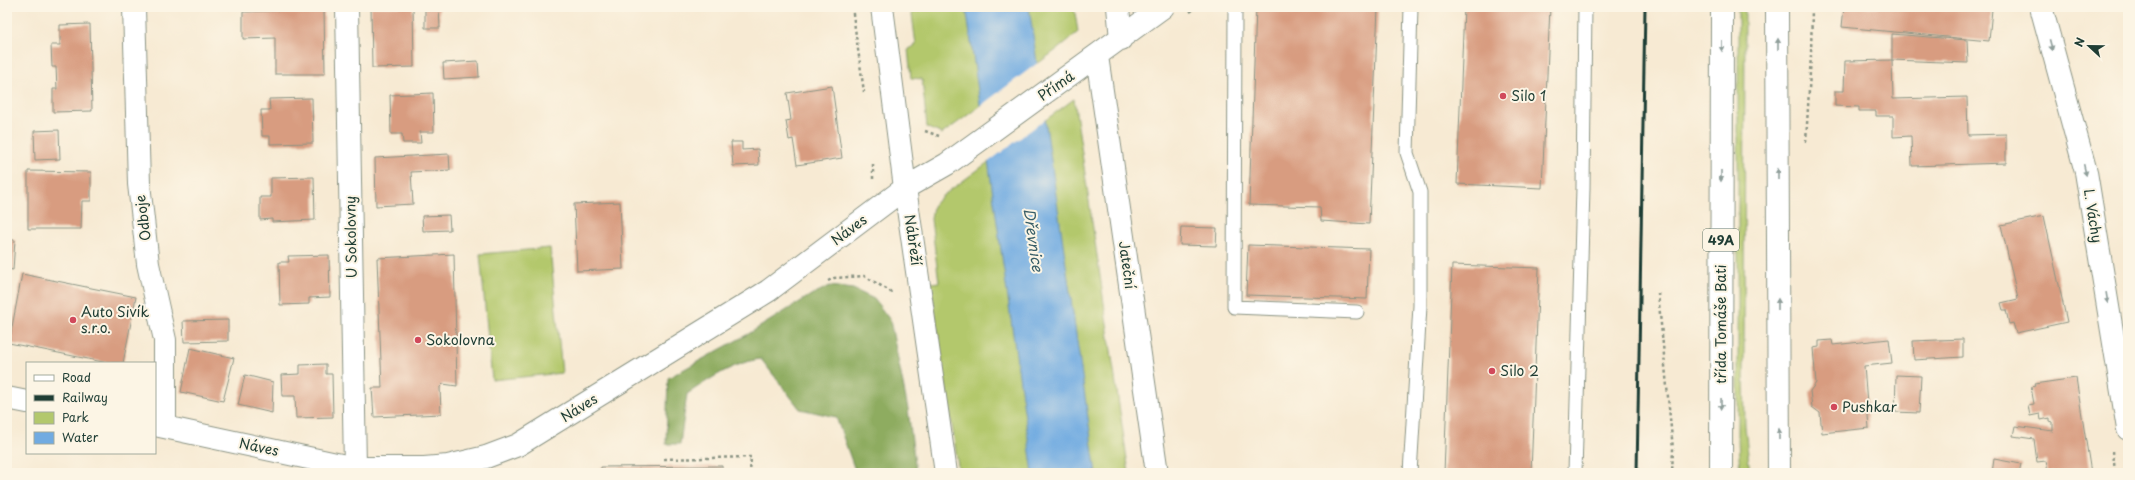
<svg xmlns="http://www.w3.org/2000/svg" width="2135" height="480" font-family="'Playpen Sans',sans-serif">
<rect width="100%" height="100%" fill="#fcf5e5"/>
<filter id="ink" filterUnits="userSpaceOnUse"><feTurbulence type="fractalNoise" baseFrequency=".025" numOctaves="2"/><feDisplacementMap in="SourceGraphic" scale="8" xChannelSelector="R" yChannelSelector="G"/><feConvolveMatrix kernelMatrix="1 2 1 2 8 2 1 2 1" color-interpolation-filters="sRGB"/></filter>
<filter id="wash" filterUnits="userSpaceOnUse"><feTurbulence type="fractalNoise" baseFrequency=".012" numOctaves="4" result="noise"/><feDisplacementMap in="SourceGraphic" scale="16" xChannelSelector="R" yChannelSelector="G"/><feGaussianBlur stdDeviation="0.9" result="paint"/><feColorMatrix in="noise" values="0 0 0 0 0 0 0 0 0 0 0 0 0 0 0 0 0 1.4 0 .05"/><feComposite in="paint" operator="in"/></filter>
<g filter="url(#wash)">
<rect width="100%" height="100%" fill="#f7ead3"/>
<path fill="#b3c86c" stroke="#698250" d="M911 7H1074L1078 32 1059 48 942 134 927 127 922 79 911 78 908 49 916 45Z
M1738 7H1745L1744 369 1745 426 1750 473H1740L1738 439Z
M1074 99 1129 473H959L931 283 939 282 931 219 933 206 941 197Z
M550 248 562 373 492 380 480 254Z"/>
<path fill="#8eac60" stroke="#56744a" d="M830 286 853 289 874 299 890 320 908 409 916 473H856L836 417 800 409 761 359C734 362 710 379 687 394L680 444H666L668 378 750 333 811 295Z"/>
<path fill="#71abe1" stroke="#48748a" d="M966 7H1029L1096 473H1033Z"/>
<path fill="#f7ead3" d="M1039 62 1047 118 987 163 979 107Z"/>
<g id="blocks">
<path fill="#d89c80" d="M371 7H413L414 67 372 68Z
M425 7H439L440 28H425Z
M1256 7H1378L1369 224 1321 221 1320 207 1249 205Z
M1464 7H1550L1542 188 1457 184Z
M1844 7H1970L1992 9 1989 41 1842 27Z
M324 9 325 74H275V38L243 39V12Z
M90 24 92 111 53 112V89H57L56 67H52L51 45H60V25Z
M1892 34 1967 40 1968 63 1892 60 1893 99 1967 97 1968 135 2006 134V163L1912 166 1911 136 1893 137V116H1876V111H1859V107L1835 106V91H1844L1845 61 1892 60Z
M478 61 479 77 444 79 443 63Z
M832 86 842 158 797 165 793 139 789 140 786 121 791 120 787 93Z
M433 93 434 132H420L421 143H403L402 134H391L390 95Z
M312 98 313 143 270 144V136H262L261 110H270L269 99Z
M59 130 60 159 35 160 34 131Z
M731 142H742V150L758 149 759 165 733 166Z
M449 154 450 170 411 172 413 204 376 206 375 158Z
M28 171 91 172V201H82L81 229H28Z
M314 177 315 220 272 222V219L260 220V197H271V178Z
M620 202 623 269 577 271 574 204Z
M449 215 450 230 423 231 422 216Z
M2044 216 2067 322 2016 333 2013 323 2009 324 2006 310H2003L2001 303 2018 299 2001 225Z
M1181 227 1217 228 1216 246 1180 245Z
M7 240H15L13 270 7 269Z
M1248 245 1369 249 1367 299 1246 295Z
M454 254 457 386 443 384 440 387 441 414 374 417 372 388H382L377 258Z
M329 255 330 297 309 298V304L280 305 279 262H289L288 256Z
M1452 265 1539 268 1531 473H1444Z
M22 274 136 297 123 363H108L9 343Z
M228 320V341L184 342 183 321Z
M1889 339 1892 363 1864 366 1869 428 1822 433 1820 413 1812 407 1810 391 1816 383 1813 348 1819 347V341L1832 340 1833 345Z
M1963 339V357L1914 360 1913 341Z
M190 348 234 358 223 401 181 392Z
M326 364V374H332L333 417 296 418 295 396H282L281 375 300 374V365Z
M245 375 273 382 272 413 238 405Z
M1896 375 1921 376 1919 413 1895 412Z
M2076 378 2091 473 2048 472 2046 461 2037 462 2034 439 2013 436 2015 426 2053 431V422L2050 421V418L2041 420 2040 414 2030 416 2028 405 2034 404 2031 387 2035 386 2034 384Z
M1994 459 2021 464 2019 473H1992Z
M722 466V473H601V467Z"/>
</g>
</g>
<g filter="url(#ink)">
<use href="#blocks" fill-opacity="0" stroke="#8b9484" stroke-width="1"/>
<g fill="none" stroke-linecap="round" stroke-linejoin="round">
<defs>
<path id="lane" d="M1235 7 1234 307 1357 312
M1410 473 1420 306V192L1407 153 1411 7
M1575 473 1583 188 1585 7"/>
<path id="street" d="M134 7 139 184 148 264 165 340V427
M347 7 355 468
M1118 7 1121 39
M2041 7 2086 172 2128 429
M1097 56 1157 473
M7 398 27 402
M155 425 355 468H424L448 466 486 457 518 445 768 291 905 188 947 164 1163 7"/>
<path id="secondary" d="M882 7 905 188 946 473"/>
<path id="primary" d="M1777 7 1779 473
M1721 473 1722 7"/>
</defs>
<use href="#lane" stroke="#8b9484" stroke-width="15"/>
<use href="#street" stroke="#8b9484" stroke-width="24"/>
<use href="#secondary" stroke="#8b9484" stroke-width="24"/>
<use href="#primary" stroke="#8b9484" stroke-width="24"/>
<path stroke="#8b9484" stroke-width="2.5" stroke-dasharray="3 3" stroke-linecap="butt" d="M852 7 864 92
M1190 12 1197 7
M925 131 939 136
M1806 142 1811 55 1812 7
M873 179V164
M828 281 834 278 864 276 890 291 892 295
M1658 293 1673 449 1672 473
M2113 451 2115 473
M664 459 751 457 750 473"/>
<use href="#lane" stroke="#fff" stroke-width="13"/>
<use href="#street" stroke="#fff" stroke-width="22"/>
<use href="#secondary" stroke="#fff" stroke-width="22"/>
<use href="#primary" stroke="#fff" stroke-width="22"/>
<path stroke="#1f3d34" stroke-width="3" d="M1637 473 1645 7"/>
</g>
<defs><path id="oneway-solid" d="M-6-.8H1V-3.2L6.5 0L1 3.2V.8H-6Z"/></defs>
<g fill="#8f9e9a">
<use href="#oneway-solid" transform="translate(1778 44) rotate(-90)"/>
<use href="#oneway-solid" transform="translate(2051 45) rotate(75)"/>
<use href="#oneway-solid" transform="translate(1722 46) rotate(90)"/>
<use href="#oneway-solid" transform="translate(2085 170) rotate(77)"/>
<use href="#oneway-solid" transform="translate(1778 174) rotate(-90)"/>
<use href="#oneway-solid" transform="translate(1721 176) rotate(90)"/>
<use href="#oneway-solid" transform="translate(2107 298) rotate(81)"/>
<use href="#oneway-solid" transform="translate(1778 304) rotate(-90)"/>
<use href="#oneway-solid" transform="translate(1721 404) rotate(91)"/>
<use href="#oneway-solid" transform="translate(1779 434) rotate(-90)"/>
</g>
</g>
<g fill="#d1495b" stroke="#fcf5e5" stroke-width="1.5">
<circle cx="1503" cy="96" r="4"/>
<circle cx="73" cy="320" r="4"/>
<circle cx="418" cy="340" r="4"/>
<circle cx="1492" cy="371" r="4"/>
<circle cx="1834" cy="407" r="4"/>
</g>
<g text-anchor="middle" stroke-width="4" stroke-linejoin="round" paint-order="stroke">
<rect fill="#fcf5e5" stroke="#617469" stroke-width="1" x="1703" y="229" width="36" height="22" rx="3"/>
<g font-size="13" font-weight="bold" fill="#1f3d34">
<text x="1721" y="245">49A</text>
</g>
<g font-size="14" fill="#1f3d34" stroke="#fcf5e5">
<text transform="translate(1056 86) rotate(-35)" y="5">Přímá</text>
<text transform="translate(2093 216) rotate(81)" y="5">L. Váchy</text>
<text transform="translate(143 218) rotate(-97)" y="5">Odboje</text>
<text transform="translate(849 230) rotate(-37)" y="5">Náves</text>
<text transform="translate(351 237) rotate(-91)" y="5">U Sokolovny</text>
<text transform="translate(913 240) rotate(82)" y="5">Nábřeží</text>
<text transform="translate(1127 265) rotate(82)" y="5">Jateční</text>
<text transform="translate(1721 324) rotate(-90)" y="5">třída Tomáše Bati</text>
<text transform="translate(579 408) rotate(-32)" y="5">Náves</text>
<text transform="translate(259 447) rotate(12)" y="5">Náves</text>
</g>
<g font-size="14" fill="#1f3d34" stroke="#fcf5e5" text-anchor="start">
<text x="1511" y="101">Silo 1</text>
<text x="81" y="317">Auto Sivík<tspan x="81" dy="16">s.r.o.</tspan></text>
<text x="426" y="345">Sokolovna</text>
<text x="1500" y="376">Silo 2</text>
<text x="1842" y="412">Pushkar</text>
</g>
<g font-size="15" font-style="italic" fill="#385e68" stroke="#fcf5e5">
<text transform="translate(1033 240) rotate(82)" y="5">Dřevnice</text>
</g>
</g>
<rect width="2135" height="480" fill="none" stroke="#fcf5e5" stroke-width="24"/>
<rect x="26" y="362" width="130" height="92" fill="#fcf5e5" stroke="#a4ab9e"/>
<rect x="34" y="375" width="20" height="6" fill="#ffffff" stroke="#a4ab9e"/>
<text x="62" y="382" font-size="12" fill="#1f3d34">Road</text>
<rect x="34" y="395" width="20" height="6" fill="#1f3d34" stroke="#a4ab9e"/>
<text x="62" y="402" font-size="12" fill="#1f3d34">Railway</text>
<rect x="34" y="412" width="20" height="12" fill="#b3c86c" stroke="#a4ab9e"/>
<text x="62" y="422" font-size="12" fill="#1f3d34">Park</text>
<rect x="34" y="432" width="20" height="12" fill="#71abe1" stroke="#a4ab9e"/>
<text x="62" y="442" font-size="12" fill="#1f3d34">Water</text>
<g transform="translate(2089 46) rotate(292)" stroke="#fcf5e5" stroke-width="3" paint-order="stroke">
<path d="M0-3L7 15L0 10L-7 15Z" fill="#1f3d34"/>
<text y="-6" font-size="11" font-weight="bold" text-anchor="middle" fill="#1f3d34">N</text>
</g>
</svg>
